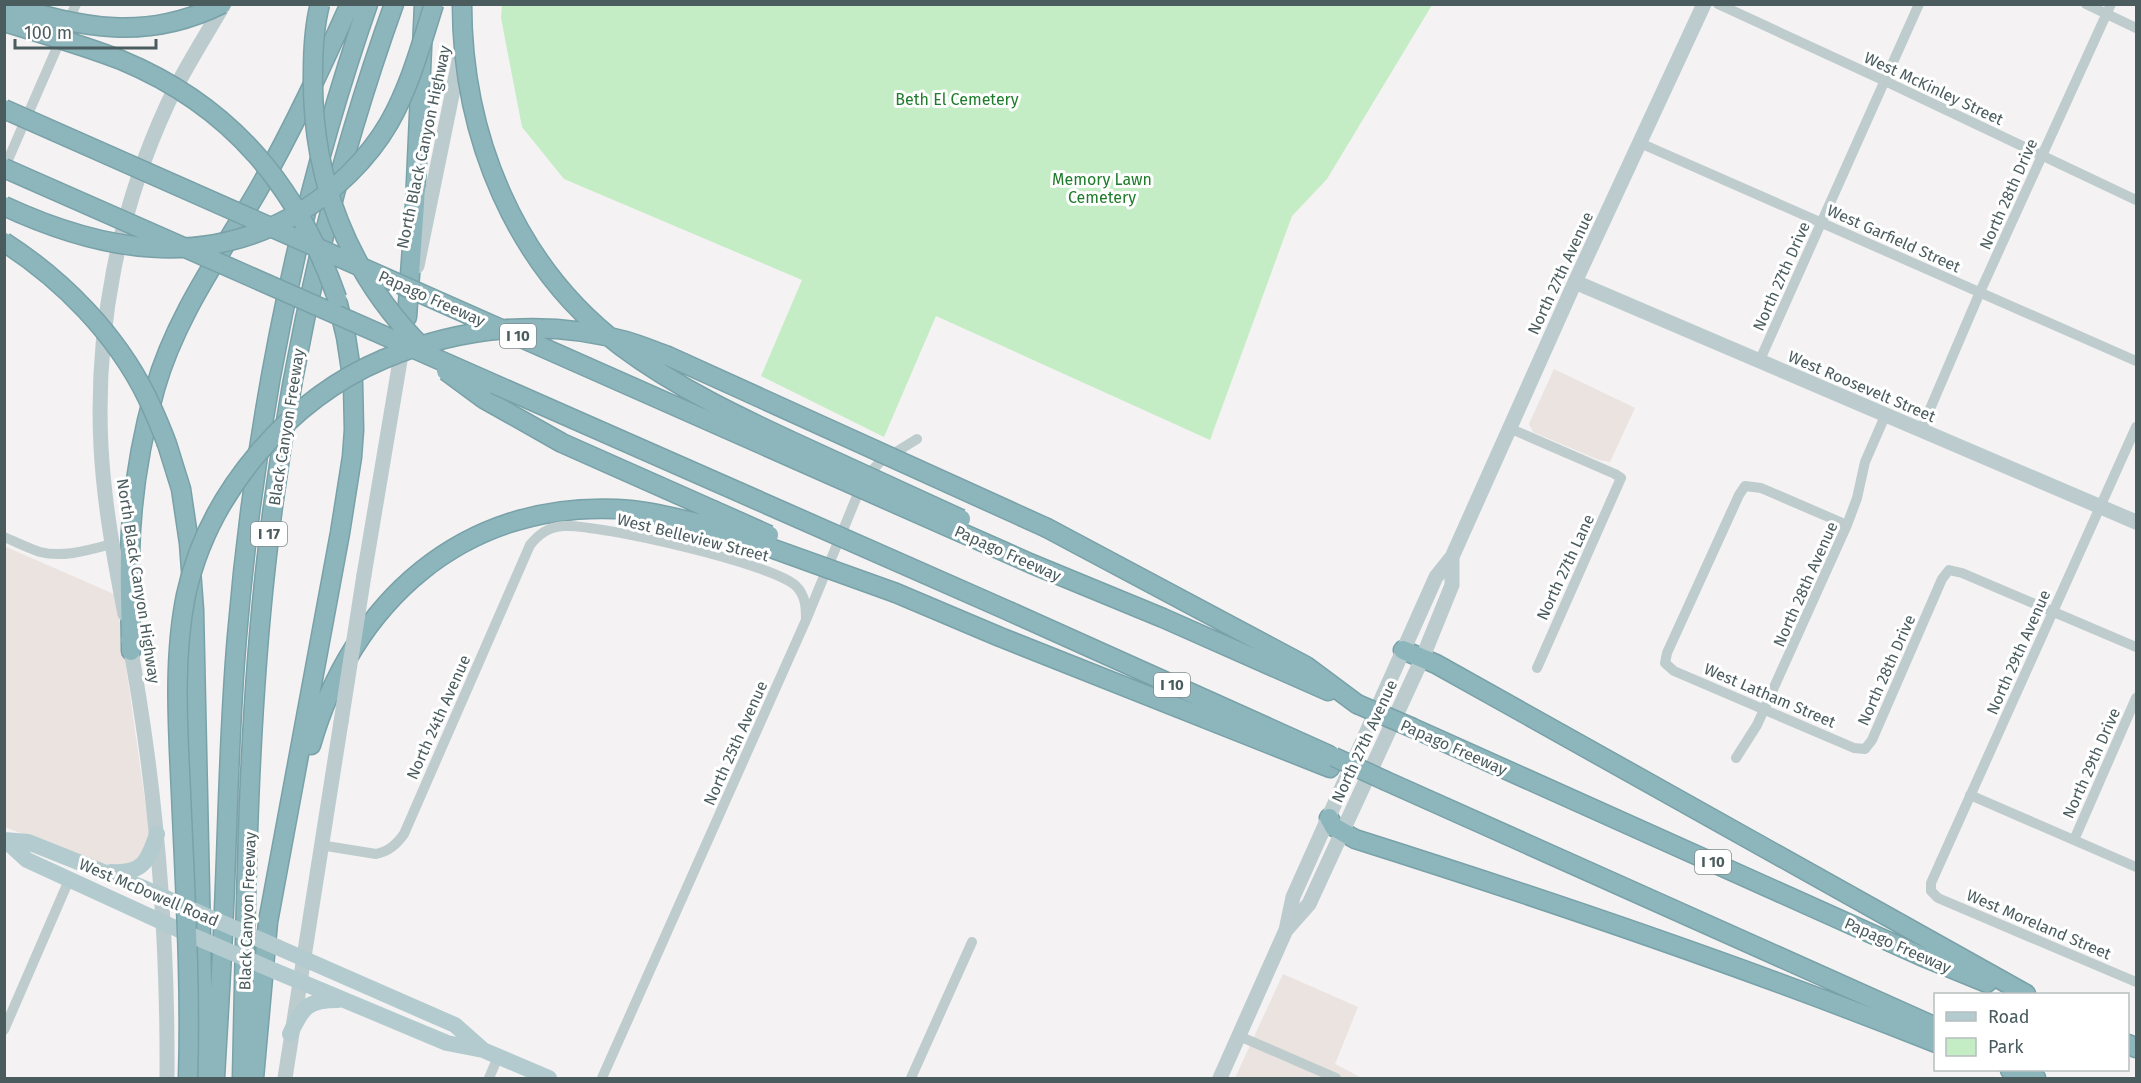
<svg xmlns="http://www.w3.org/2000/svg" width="2141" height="1083" font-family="'Fira Sans',sans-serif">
<rect width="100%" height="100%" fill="#f4f2f2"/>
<path fill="#eae3e0" d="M1554 369 1635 408 1610 462 1599 460 1533 432 1529 424Z
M4 546 116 595 149 830V840L137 861 117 868 69 852 5 827Z
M1283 974 1358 1007 1335 1064 1362 1078H1235Z"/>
<path fill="#c4edc5" d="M502 5 1432 4V5L1327 179 1292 216 1210 440 936 316 884 437 761 376 802 280 564 179 522 127 501 18Z"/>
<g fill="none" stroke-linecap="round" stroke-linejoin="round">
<defs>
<path id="highway" d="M407 317 415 204 424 4
M484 399 562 443 713 510
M167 444 181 489 189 543 194 610 204 1078
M1047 528 1306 666 1357 704
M1032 564 1163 618 1328 691
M896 593 1000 637 1330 768
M1011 612 1329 755
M1403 650 1436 664 2026 994
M131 651C131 619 129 587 130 555 131 499 140 443 155 389 175 318 220 255 257 192 292 131 321 68 350 4
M1413 728 1921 956 1987 983
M311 745C352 602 463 502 617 509 647 510 678 519 707 525
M1386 781 1936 1027
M1329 818 1334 827 1355 839C1551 901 1745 967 1936 1043
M2128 1044 2136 1048
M2010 1070 2036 1078
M215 1078C218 1022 222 965 224 909 228 818 229 727 237 636 255 421 297 208 368 4
M242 1078C246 907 247 734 266 564 287 373 329 185 394 4
M254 1078 268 922 340 533 352 457 354 430 353 383 346 337 338 304"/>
</defs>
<use href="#highway" stroke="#78a1a8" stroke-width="21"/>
<path stroke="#becccd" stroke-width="10" d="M1718 4 1885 81 2136 200
M2086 4 2136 28
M1640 143 2136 361
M4 169 76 4
M1759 362 1919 4
M2136 427 1931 883V891L1938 898 2136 982
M1509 428 1615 474 1621 478 1537 668
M1921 430 1980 292 2111 4
M1847 525 1761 488 1745 486 1739 495 1667 653 1665 663 1674 671 1854 748 1865 749 1872 740 1942 579 1949 570 1962 573 2136 647
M4 537C16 542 28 548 40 552 63 558 89 550 112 544
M1736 758 1757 725 1847 525 1857 498 1865 462 1885 416
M1970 795 2136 867
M2074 840 2136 698
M320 845 376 854C389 851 396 845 404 834L530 545C539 534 548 527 564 526 599 524 774 564 796 586 806 596 806 608 806 620
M4 1030 69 880
M1239 1036 1336 1078
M489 1078 498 1057
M602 1078 806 620 864 479 880 462 917 439
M911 1078 972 942"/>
<path stroke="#bcccce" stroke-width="15" d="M417 266 461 51
M1575 282 2136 522
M364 575 403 343
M125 614C114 558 104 503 101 447 95 329 118 211 168 103 184 69 205 37 224 4
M129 640C156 785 168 931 167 1078
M1287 929 1309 904 1422 659 1452 585V557
M285 1078 341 722
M1220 1078 1286 930 1293 897 1436 577 1452 557 1575 282 1704 4"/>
<path stroke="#b3cbce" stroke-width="16" d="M4 840 28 842 146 889 186 907
M5 840 27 860 186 933
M111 872C143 874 148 861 157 834
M277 947 455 1025 482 1049
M275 971 447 1043 483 1050 549 1078
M290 1034C303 1007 307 1000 338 1000"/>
<use href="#highway" stroke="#8db6bc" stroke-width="18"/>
<defs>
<path id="highway-bridge" d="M5 4C82 28 146 42 222 4
M320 4C314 27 313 50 313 73 311 178 348 273 422 347
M462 4C462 136 515 266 621 346 677 388 741 418 804 447 856 471 909 495 961 519
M4 22C43 34 83 45 121 60 232 106 298 187 337 298
M4 109 1032 564
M4 168 1011 612
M4 206C101 251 203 270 300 212 335 191 368 159 389 123 410 86 421 45 434 4
M4 242C63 280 116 334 147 397 154 412 161 428 167 444
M446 371 484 399
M713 510 769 535
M707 525 896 593
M1357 704 1413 728
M1334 757 1386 781
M188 1078C191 983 185 888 181 793 178 728 173 659 186 595 208 493 289 399 384 359 461 327 545 318 626 341 640 345 654 351 668 356L1047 528"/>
</defs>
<use href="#highway-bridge" stroke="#78a1a8" stroke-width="21" stroke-linecap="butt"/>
<path stroke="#bcccce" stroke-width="15" d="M341 722 364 575"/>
<path stroke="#b3cbce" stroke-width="16" d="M186 907 277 947
M186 933 275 971"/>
<use href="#highway-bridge" stroke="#8db6bc" stroke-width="18"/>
</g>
<g text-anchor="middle" stroke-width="6" stroke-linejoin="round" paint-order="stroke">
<g fill="#fff" stroke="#808d8e" stroke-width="1.5">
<rect x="500" y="324" width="36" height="24" rx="4.5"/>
<rect x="251" y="522" width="36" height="24" rx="4.5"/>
<rect x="1154" y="673" width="36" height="24" rx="4.5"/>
<rect x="1695" y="850" width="36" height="24" rx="4.5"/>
</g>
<g font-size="15" font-weight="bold" fill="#4a5c5e">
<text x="518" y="341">I 10</text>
<text x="269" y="539">I 17</text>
<text x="1172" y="690">I 10</text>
<text x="1713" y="867">I 10</text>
</g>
<g font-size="16" fill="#4a5c5e" stroke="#fff">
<text transform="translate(1934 88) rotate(25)" y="6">West McKinley Street</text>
<text transform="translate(423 147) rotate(-78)" y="6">North Black Canyon Highway</text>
<text transform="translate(2008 194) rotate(-66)" y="6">North 28th Drive</text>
<text transform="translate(1894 238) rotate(24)" y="6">West Garfield Street</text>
<text transform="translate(1560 273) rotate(-65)" y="6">North 27th Avenue</text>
<text transform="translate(1781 276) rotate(-66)" y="6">North 27th Drive</text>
<text transform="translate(432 298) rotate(24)" y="6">Papago Freeway</text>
<text transform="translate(1862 386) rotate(23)" y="6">West Roosevelt Street</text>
<text transform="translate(286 427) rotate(-81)" y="6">Black Canyon Freeway</text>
<text transform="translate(693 537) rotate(14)" y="6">West Belleview Street</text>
<text transform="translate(1008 553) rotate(24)" y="6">Papago Freeway</text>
<text transform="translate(1565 567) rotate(-65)" y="6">North 27th Lane</text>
<text transform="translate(139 581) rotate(81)" y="6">North Black Canyon Highway</text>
<text transform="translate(1805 584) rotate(-66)" y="6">North 28th Avenue</text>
<text transform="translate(2018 652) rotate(-66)" y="6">North 29th Avenue</text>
<text transform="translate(1886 670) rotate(-66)" y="6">North 28th Drive</text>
<text transform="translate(1770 695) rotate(23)" y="6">West Latham Street</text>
<text transform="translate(438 717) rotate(-66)" y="6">North 24th Avenue</text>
<text transform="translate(1364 741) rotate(-65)" y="6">North 27th Avenue</text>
<text transform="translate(735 743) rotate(-66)" y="6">North 25th Avenue</text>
<text transform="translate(1454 747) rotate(24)" y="6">Papago Freeway</text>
<text transform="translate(2091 763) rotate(-66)" y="6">North 29th Drive</text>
<text transform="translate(149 892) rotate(23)" y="6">West McDowell Road</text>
<text transform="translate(247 911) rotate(-88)" y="6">Black Canyon Freeway</text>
<text transform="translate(2039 924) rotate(23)" y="6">West Moreland Street</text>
<text transform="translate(1898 945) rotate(24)" y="6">Papago Freeway</text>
</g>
<g font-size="16" fill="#1e7c2a" stroke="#fff">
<text x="957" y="105">Beth El Cemetery</text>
<text x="1102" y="185">Memory Lawn<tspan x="1102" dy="18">Cemetery</tspan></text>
</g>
</g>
<rect width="2141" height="1083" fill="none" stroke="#4a5c5e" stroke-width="12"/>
<rect x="1934" y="993" width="195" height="78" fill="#ffffff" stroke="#b7bebf" stroke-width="1.5"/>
<rect x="1946" y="1012" width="30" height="9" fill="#b3cbce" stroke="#b7bebf" stroke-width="1.5"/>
<text x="1988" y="1023" font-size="18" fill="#4a5c5e">Road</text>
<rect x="1946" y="1038" width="30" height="18" fill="#c4edc5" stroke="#b7bebf" stroke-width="1.5"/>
<text x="1988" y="1053" font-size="18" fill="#4a5c5e">Park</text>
<path d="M15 39v9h141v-9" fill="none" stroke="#4a5c5e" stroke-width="3"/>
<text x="24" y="39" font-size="18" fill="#4a5c5e" stroke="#ffffff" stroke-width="4.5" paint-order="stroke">100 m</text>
</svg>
